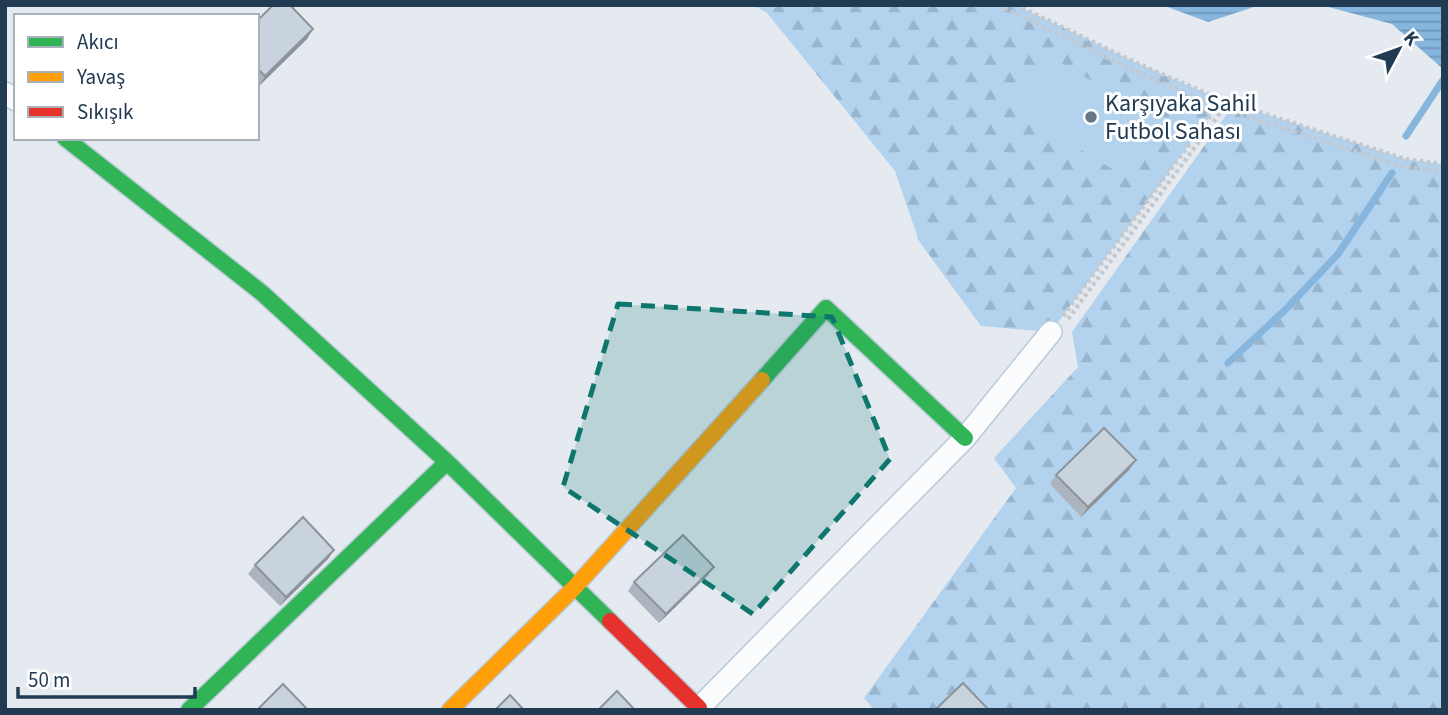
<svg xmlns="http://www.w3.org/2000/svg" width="1448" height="715" font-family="'Source Sans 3',sans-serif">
<defs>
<pattern id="forest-firs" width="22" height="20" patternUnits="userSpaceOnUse" patternTransform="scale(1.75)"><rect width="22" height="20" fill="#b2d2ee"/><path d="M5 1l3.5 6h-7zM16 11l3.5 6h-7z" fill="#99b5ce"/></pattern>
<pattern id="water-rules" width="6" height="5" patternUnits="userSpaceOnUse" patternTransform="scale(1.75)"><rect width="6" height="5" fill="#86b5de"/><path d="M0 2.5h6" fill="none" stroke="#6d94b7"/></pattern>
</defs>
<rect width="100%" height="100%" fill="#e4eaf0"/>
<path fill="url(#forest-firs)" d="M753 5H1016L1139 64 1222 100 1051 332 981 326 919 241 895 171 767 13Z
M1234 104 1405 159 1443 164V710H874L864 698 1016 488 994 458 1078 367 1072 332Z"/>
<path fill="#b2d2ee" d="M1048 56 1168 124 1132 181 1015 110Z"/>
<path fill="url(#water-rules)" d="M1162 5H1260L1208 22Z
M1321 5H1443V69L1392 24Z"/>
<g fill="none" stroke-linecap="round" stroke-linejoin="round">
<path stroke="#86b5de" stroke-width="7" d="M1406 136 1443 80
M1228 363 1287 308 1338 254 1392 173"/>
<defs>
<path id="street" d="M5 93 16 100
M697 710 965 438 1051 332"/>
<path id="fast" d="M65 138 262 293 447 462 610 621
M762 380 826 308 965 438
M189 710 447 462"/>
<path id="slow" d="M450 710 574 588 762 380"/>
<path id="jam" d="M610 621 699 708"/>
</defs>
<use href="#street" stroke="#bbcad8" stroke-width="24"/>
<use href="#fast" stroke="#bbcad8" stroke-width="19"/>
<use href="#slow" stroke="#bbcad8" stroke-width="19"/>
<use href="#jam" stroke="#bbcad8" stroke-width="19"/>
<path stroke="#c3c9ce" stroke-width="4.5" stroke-dasharray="3.5 3.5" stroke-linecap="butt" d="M998 5 1135 71 1217 107 1401 166 1443 172
M1016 5 1139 64 1222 100 1405 159 1443 164
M1063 316 1222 100
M1068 319 1223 109"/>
<use href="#street" stroke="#fbfcfd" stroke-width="21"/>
<use href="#fast" stroke="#30b455" stroke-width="16"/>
<use href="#slow" stroke="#ff9f0a" stroke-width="16"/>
<use href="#jam" stroke="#e5322d" stroke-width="16"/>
</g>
<path fill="#acb5bf" d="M257 21 307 39 259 86 257 84Z
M1129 470 1081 517 1050 484 1056 475Z
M334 550 328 559 280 606 248 574 255 565Z
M714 567 707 576 659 623 628 591 634 582Z"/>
<path fill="#8c949b" d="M313 29 307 39 259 86 265 76Z
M1136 460 1129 470 1081 517 1088 507Z
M334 550 328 559 280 606 286 597Z
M714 567 707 576 659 623 666 614Z"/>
<path fill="#c8d3de" stroke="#8c949b" stroke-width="2" d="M273 5H290L313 29 265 76 257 68V21Z
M1104 428 1136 460 1088 507 1056 475Z
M303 517 334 550 286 597 255 565Z
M683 535 714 567 666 614 634 582Z
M963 683 989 710H935Z
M283 684 308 710H257Z
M617 691 635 710H598Z
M510 695 524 710H495Z"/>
<path fill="#0f766e" fill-opacity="0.2" stroke="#0f766e" stroke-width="5" stroke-dasharray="14 9" stroke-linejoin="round" d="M618 304 832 317 890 459 753 614 563 487Z"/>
<circle fill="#657889" stroke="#fff" stroke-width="2.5" cx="1091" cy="117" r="7"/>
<g text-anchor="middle" stroke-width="6" stroke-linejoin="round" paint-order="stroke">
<g font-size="24" fill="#213b52" stroke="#fff" text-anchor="start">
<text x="1105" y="111">Karşıyaka Sahil<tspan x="1105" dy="28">Futbol Sahası</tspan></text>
</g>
</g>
<rect width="1448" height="715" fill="none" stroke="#213b52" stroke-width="14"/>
<rect x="14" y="14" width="245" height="126" fill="#ffffff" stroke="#a6b1ba" stroke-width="2"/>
<rect x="28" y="37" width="35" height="10" fill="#30b455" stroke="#a6b1ba" stroke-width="2"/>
<text x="77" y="49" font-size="21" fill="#213b52">Akıcı</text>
<rect x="28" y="72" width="35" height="10" fill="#ff9f0a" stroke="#a6b1ba" stroke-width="2"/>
<text x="77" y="84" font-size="21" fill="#213b52">Yavaş</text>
<rect x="28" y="107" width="35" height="10" fill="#e5322d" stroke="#a6b1ba" stroke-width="2"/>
<text x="77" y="119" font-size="21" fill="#213b52">Sıkışık</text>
<g transform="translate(1399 49) rotate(49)" stroke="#ffffff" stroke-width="5" paint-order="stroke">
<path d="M0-5L12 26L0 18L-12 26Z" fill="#213b52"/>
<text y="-10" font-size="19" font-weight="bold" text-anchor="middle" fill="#213b52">K</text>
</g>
<path d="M18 687v10h177v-10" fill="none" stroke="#213b52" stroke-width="3.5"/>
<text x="28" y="687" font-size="21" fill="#213b52" stroke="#ffffff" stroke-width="5" paint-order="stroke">50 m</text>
</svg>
